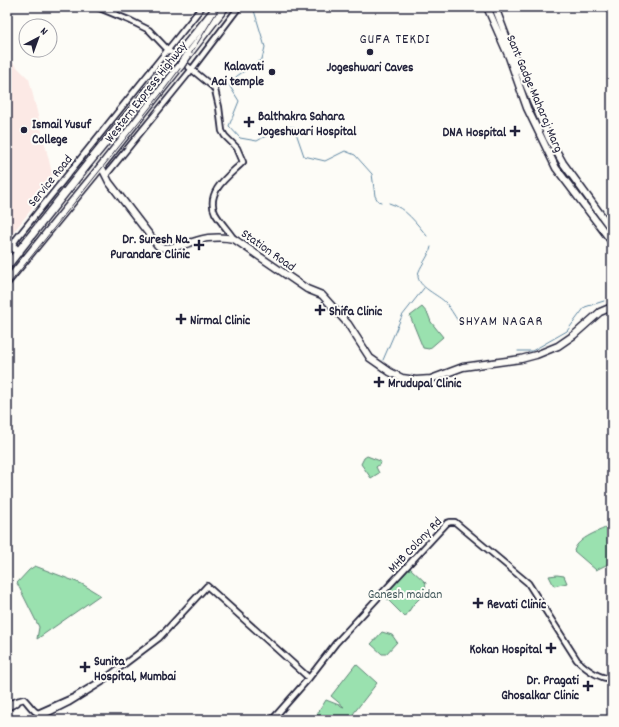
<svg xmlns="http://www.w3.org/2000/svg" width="619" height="727" font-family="Dekko,sans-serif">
<rect width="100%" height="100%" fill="#fdfcf7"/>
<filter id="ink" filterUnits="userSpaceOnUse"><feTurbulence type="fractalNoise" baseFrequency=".025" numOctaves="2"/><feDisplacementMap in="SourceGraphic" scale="8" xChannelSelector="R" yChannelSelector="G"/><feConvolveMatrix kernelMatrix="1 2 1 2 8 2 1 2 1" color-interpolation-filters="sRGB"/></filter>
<g filter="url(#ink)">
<path fill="#fce9e5" d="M7 57 29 79 54 181 7 240Z"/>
<path fill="#9ae1af" stroke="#5e8275" d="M422 307 428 314 431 322 443 337 429 349 423 348 410 316Z
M367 456 380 461 381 463 376 467 379 473 371 478 361 464 364 458Z
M612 525V562L596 570 574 551C578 537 600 531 612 525Z
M35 566 82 584 100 595 37 639 39 627 17 583 29 570Z
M410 568 426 583 424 594 413 605 405 617 384 596Z
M557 575 564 576 567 583 554 586 549 576Z
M382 632 392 635 397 642 386 654H382L371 644Z
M356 664 377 683 353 714 360 720H320L316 716 326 700 344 707 331 696Z"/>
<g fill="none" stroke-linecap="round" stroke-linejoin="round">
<path stroke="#5e86a2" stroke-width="1" d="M253 7 265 47 262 59 237 76 229 85 239 101 229 126 240 138 257 141 282 127H294L304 156 325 161 345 151 355 155 372 174 375 196 378 201 381 202
M389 203C406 208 416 223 427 236
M431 247C429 257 419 267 418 275 417 287 439 295 446 303 450 308 454 315 458 321
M518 351H532L567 331 585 307 604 301
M383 360 402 316 424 288"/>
<defs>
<path id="minor" d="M97 7 131 21 149 30 168 50 213 87 215 90 219 107 222 131 225 136 237 148 243 162C230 175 205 191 215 213 220 222 228 230 234 239
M107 7 115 11
M106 175 192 69 239 7
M7 253 17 238 202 7
M7 704 24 699C30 705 34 714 44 715L68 703 102 682
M7 708 17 703 18 701
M38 713 74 697 106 678 159 638 207 586 309 678
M272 720 309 678 336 643 447 523 450 522H455L528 583 577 660C587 670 598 678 612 679"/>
<path id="major" d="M487 7 509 57 527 108 556 168 612 242
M495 7 511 49 549 138 563 163 612 230
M101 166 109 182 158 246C167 253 197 239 208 238 217 237 225 237 234 239L307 289 322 295 348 324 370 358 390 372 402 378 416 380 431 379 463 367 521 359 536 355 558 346 574 335 600 312 612 307"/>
<path id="highway" d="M182 50 217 7
M188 55 225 7
M12 246 19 252
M7 266 87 165 172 61
M7 282 95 174 181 65"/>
</defs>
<use href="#minor" stroke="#22223b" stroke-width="8"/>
<use href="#major" stroke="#22223b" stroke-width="9"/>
<use href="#highway" stroke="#22223b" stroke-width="10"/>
<use href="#minor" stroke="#fdfcf7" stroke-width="4.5"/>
<use href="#major" stroke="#fdfcf7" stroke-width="6"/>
<use href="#highway" stroke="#fdfcf7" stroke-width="7"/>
<path stroke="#22223b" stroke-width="1" d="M7 287 161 94 191 54 220 7"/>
<defs>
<path id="highway-bridge" d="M172 61 182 50
M181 65 188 55"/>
</defs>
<use href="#highway-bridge" stroke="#22223b" stroke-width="10" stroke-linecap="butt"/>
<use href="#highway-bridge" stroke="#fdfcf7" stroke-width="7"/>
</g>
</g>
<g fill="#22223b" stroke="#fdfcf7" stroke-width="1.5">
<circle cx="370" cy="52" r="4"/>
<circle cx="272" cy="72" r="4"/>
<path d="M247 116h4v4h4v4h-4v4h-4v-4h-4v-4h4z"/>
<circle cx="24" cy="130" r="4"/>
<path d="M513 125h4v4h4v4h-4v4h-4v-4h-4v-4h4z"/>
<path d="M197 239h4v4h4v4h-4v4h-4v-4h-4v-4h4z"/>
<path d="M318 304h4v4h4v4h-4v4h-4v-4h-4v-4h4z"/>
<path d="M179 313h4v4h4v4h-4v4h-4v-4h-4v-4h4z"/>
<path d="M377 376h4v4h4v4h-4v4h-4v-4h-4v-4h4z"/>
<path d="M476 597h4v4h4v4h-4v4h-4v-4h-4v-4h4z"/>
<path d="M549 642h4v4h4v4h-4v4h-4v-4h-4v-4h4z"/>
<path d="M83 661h4v4h4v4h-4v4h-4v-4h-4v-4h4z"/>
<path d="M586 680h4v4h4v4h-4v4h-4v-4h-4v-4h4z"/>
</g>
<g text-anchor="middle" stroke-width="4" stroke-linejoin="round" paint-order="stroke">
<g font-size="13" font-weight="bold" fill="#22223b" stroke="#fdfcf7" text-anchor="start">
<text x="264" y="70" text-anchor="end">Kalavati<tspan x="264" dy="15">Aai temple</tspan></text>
<text x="370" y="71" text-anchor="middle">Jogeshwari Caves</text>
<text x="258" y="120">Balthakra Sahara<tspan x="258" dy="15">Jogeshwari Hospital</tspan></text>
<text x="32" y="128">Ismail Yusuf<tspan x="32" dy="15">College</tspan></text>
<text x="506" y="136" text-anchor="end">DNA Hospital</text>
<text x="190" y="243" text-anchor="end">Dr. Suresh Na.<tspan x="190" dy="15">Purandare Clinic</tspan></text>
<text x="329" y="315">Shifa Clinic</text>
<text x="190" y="324">Nirmal Clinic</text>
<text x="388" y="387">Mrudupal Clinic</text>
<text x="487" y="608">Revati Clinic</text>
<text x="542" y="653" text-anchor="end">Kokan Hospital</text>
<text x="94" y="665">Sunita<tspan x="94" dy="15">Hospital, Mumbai</tspan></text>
<text x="579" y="684" text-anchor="end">Dr. Pragati<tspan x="579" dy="15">Ghosalkar Clinic</tspan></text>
</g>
<g font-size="13" fill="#22223b" stroke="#fdfcf7">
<text transform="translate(145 91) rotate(-52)" y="5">Western Express Highway</text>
<text transform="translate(536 93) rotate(67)" y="5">Sant Gadge Maharaj Marg</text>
<text transform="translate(49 180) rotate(-51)" y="5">Service Road</text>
<text transform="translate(269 249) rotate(35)" y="5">Station Road</text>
<text transform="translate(414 544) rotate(-46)" y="5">MHB Colony Rd</text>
</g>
<g font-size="13" fill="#465b5e" stroke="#fdfcf7">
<text x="405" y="598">Ganesh maidan</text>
</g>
<g font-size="14" letter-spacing="1" fill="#22223b" stroke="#fdfcf7">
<text x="395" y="43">GUFA TEKDI</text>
<text x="501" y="325">SHYAM NAGAR</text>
</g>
</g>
<rect width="619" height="727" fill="none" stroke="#fdfcf7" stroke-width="24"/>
<rect x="12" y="12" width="595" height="703" fill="none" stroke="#22223b" stroke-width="1.5" filter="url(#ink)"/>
<g transform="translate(38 38) rotate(41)"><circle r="19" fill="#fdfcf7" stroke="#a5a5ac"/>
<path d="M0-3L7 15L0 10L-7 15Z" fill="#22223b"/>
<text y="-6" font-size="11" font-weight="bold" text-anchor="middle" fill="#22223b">N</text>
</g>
</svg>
